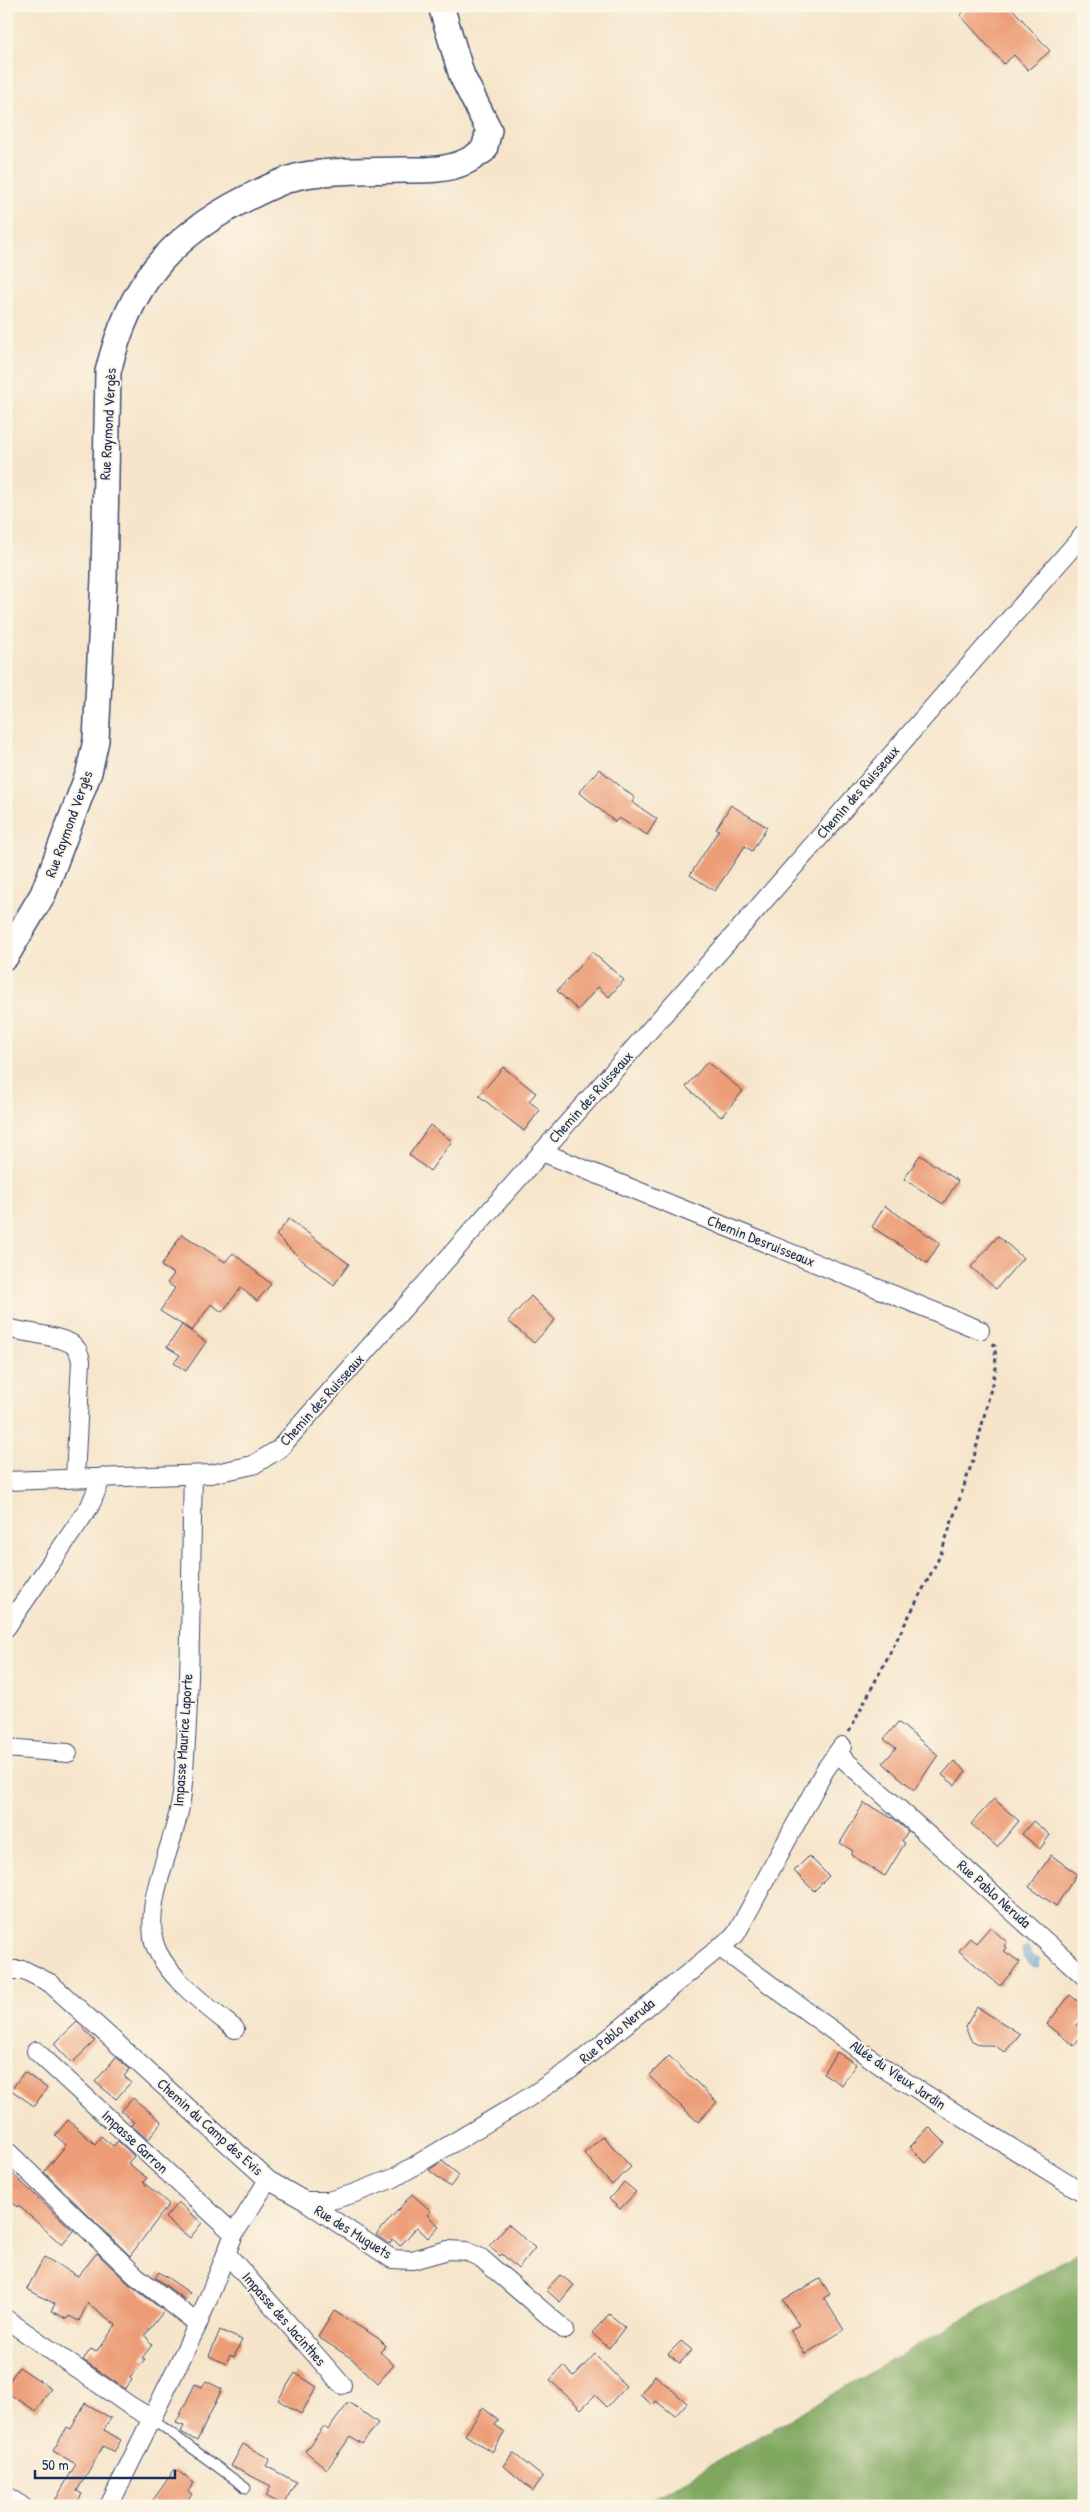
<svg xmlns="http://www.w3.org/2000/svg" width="1090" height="2512" font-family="'Patrick Hand',sans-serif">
<rect width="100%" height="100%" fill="#fcf5e5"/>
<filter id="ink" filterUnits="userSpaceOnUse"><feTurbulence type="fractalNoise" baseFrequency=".02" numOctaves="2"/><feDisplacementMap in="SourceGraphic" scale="10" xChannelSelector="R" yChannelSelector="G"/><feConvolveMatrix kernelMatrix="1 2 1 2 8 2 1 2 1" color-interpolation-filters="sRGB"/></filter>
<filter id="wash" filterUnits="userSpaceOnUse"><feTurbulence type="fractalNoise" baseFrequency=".0096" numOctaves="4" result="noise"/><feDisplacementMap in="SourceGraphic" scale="20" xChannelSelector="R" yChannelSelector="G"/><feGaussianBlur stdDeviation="1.12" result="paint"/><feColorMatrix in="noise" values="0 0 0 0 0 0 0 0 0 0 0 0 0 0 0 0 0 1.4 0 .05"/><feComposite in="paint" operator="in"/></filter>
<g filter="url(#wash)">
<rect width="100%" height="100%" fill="#f6e5cb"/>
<path fill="#7fa75f" stroke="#4d6b5e" d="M1084 2249V2506H640Z"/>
<path fill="#5ca1d1" stroke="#3c6898" d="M1027 1946 1033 1956 1040 1960 1038 1967 1031 1966 1023 1956 1022 1949Z"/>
<g id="blocks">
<path fill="#ec9c76" d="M970 6H1010L1050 51 1028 70 1014 55 1004 64 960 15Z
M599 769 635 798 632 802 657 819 647 835 619 818 615 822 579 792Z
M731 805 767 827 752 851 745 846 715 891 690 875 719 830 716 829Z
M592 952 624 980 609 997 598 987 578 1010 557 991Z
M707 1062 743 1091 721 1117 686 1087Z
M503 1067 536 1093 529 1101 540 1110 524 1131 479 1096Z
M430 1125 452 1141 430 1171 409 1155Z
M920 1155 958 1181 943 1204 904 1179Z
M885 1206 940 1243 927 1263 872 1227Z
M289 1219 349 1264 334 1285 298 1257 276 1235Z
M182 1234 225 1262 233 1253 271 1284 257 1301 241 1288 222 1312 211 1304 192 1331 160 1311 175 1288 167 1283 174 1274 161 1266Z
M998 1236 1023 1258 996 1289 971 1267Z
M531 1296 555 1320 534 1343 508 1321Z
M182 1325 206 1342 186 1371 174 1363 180 1355 167 1347Z
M898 1722 938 1755 914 1790 883 1763 896 1748 884 1739Z
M954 1761 966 1771 955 1785 942 1775Z
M994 1799 1019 1821 997 1847 971 1824Z
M864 1803 894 1819 908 1831 902 1841 905 1843 885 1876 851 1855 853 1851 840 1843Z
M1033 1821 1050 1835 1040 1849 1022 1834Z
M1051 1855 1077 1874 1056 1906 1029 1887Z
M809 1856 829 1876 814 1891 794 1871Z
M990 1927 1007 1942 1004 1946 1007 1948 1004 1951 1020 1962 1000 1986 959 1951 970 1938 976 1943Z
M1070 1995 1084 2006V2017L1077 2025 1084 2031V2034L1074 2046 1047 2024Z
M977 2007 1020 2034 1005 2052 993 2045H980L971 2040 965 2027Z
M77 2022 95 2041 72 2063 54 2044Z
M837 2052 856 2064 842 2085 823 2073Z
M669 2056 717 2102 698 2122 649 2076Z
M116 2057 130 2069 124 2076 131 2082 116 2099 95 2082Z
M24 2072 47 2088 34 2106 11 2090Z
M133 2098 162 2122 148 2140 131 2125 134 2122 121 2111Z
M68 2120 95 2144 101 2136 113 2146 118 2141 134 2156 128 2163 147 2178 143 2182 169 2204 130 2256 44 2172 66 2145 55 2135Z
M929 2127 945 2143 926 2163 910 2147Z
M603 2136 631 2167 612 2185 584 2153Z
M442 2161 459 2175 450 2187 429 2170Z
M6 2168 74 2231 62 2245 18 2205 17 2207 6 2198Z
M624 2182 636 2192 620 2209 609 2199Z
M412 2194 431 2211 427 2215 439 2226 428 2238 417 2227 400 2246 393 2239 389 2244 376 2235Z
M178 2202 202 2223 190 2238 165 2218Z
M508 2224 535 2248 518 2269 502 2254 500 2256 489 2246Z
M97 2253 129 2284 164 2311 145 2335 152 2345 142 2358 145 2360 130 2378 132 2380 125 2389 83 2360 91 2349 96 2352 116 2325 88 2303 79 2321 69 2316 67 2319 51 2311 55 2304 27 2289 44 2257 78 2276Z
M159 2272 190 2293 185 2300 155 2277Z
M560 2275 574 2285 560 2302 546 2290Z
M820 2279 830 2294 824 2298 844 2330 805 2354 790 2330 799 2325 783 2300Z
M334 2311 378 2338 386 2346 380 2352 394 2365 378 2383 351 2358 318 2337Z
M609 2314 625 2327 609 2348 592 2333Z
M220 2330 242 2340 234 2357 230 2355 226 2364 209 2356Z
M681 2341 692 2350 680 2363 668 2354Z
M595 2354 626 2386 607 2407 595 2395 581 2409 550 2380 563 2366 574 2376Z
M19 2367 51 2388 36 2411 6 2392V2386Z
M295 2373 317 2387 301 2414 278 2400Z
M655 2375 687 2403 675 2416 656 2401 653 2405 640 2395Z
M206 2381 222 2389 197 2441 181 2432 184 2426 176 2423 195 2384 202 2387Z
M349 2402 378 2423 362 2444 351 2436 327 2469 305 2451 324 2426 328 2430Z
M85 2403 111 2418 104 2430 121 2440 114 2452 103 2446 77 2491 82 2494 75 2506H52L76 2464 53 2451 67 2427 71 2429Z
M483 2408 499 2420 495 2425 505 2432 492 2452 465 2435Z
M243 2444 270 2459 266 2466 296 2482 283 2505 266 2496 271 2486 231 2466Z
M513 2453 543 2477 533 2491 504 2466Z
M175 2469 194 2483 188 2491 192 2494 183 2506H162L153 2500Z"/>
</g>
</g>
<g filter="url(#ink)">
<use href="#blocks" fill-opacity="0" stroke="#3c4a6e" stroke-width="1"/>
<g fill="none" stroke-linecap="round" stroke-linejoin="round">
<defs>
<path id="lane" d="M151 2418 246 2488"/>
<path id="street" d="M542 1152 980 1330
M6 1328C22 1332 60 1336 72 1344 78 1348 80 1355 81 1361L75 1477
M193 1475C190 1581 192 1687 182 1793 177 1842 147 1887 153 1937 158 1971 209 2008 235 2029
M6 1481 211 1474 253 1465 279 1449 749 918 1084 534
M6 1628 90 1506 102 1477
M6 1748 68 1753
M837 1753 1084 1976
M719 1947 888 2071 1084 2193
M6 1970H24L50 1983 268 2180 234 2234 198 2324 109 2506
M36 2051 234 2234
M6 2150 136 2276 198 2324
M268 2180 305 2201 392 2259 412 2260 448 2250 466 2251 481 2258 565 2330
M305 2201H328L352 2194 394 2178 528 2098 571 2069 736 1934 825 1770 842 1746
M226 2253 342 2385
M6 2319 129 2405 151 2418
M6 2496 22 2506"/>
<path id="secondary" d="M6 956 43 894 89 772 96 740 104 578 108 372C129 285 168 238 247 198 263 190 282 180 300 176 328 170 372 171 402 170 423 170 445 171 465 162 472 159 478 154 484 150L489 130 462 76 441 6"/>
</defs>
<use href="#lane" stroke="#3c4a6e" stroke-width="11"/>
<use href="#street" stroke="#3c4a6e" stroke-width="20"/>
<use href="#secondary" stroke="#3c4a6e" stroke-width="28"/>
<path stroke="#3c4a6e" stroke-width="3" stroke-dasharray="4 4" stroke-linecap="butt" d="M849 1732 940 1556 974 1457 996 1368 995 1346 991 1341"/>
<use href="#lane" stroke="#fff" stroke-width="9"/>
<use href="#street" stroke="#fff" stroke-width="18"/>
<use href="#secondary" stroke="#fff" stroke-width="25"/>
</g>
</g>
<g text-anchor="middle" stroke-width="4" stroke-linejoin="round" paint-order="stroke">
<g font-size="15" fill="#1b2f5e" stroke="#fcf5e5">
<text transform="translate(108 424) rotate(-87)" y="5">Rue Raymond Vergès</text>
<text transform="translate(858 792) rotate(-49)" y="5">Chemin des Ruisseaux</text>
<text transform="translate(69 824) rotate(-70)" y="5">Rue Raymond Vergès</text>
<text transform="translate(591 1097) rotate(-48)" y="5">Chemin des Ruisseaux</text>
<text transform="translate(761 1241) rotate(22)" y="5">Chemin Desruisseaux</text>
<text transform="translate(322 1400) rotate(-48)" y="5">Chemin des Ruisseaux</text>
<text transform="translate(183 1740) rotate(-86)" y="5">Impasse Maurice Laporte</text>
<text transform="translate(994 1894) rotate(42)" y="5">Rue Pablo Neruda</text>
<text transform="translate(617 2031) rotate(-40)" y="5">Rue Pablo Neruda</text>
<text transform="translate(898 2075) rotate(34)" y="5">Allée du Vieux Jardin</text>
<text transform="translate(210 2127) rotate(42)" y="5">Chemin du Camp des Evis</text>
<text transform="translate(135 2142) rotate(43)" y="5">Impasse Garron</text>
<text transform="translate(353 2232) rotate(32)" y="5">Rue des Muguets</text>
<text transform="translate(284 2319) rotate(49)" y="5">Impasse des Jacinthes</text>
</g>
</g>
<rect width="1090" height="2512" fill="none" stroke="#fcf5e5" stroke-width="25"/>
<path d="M35 2470v8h140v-8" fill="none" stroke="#1b2f5e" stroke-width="2.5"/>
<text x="42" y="2470" font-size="15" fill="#1b2f5e" stroke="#fcf5e5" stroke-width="4" paint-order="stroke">50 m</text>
</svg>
